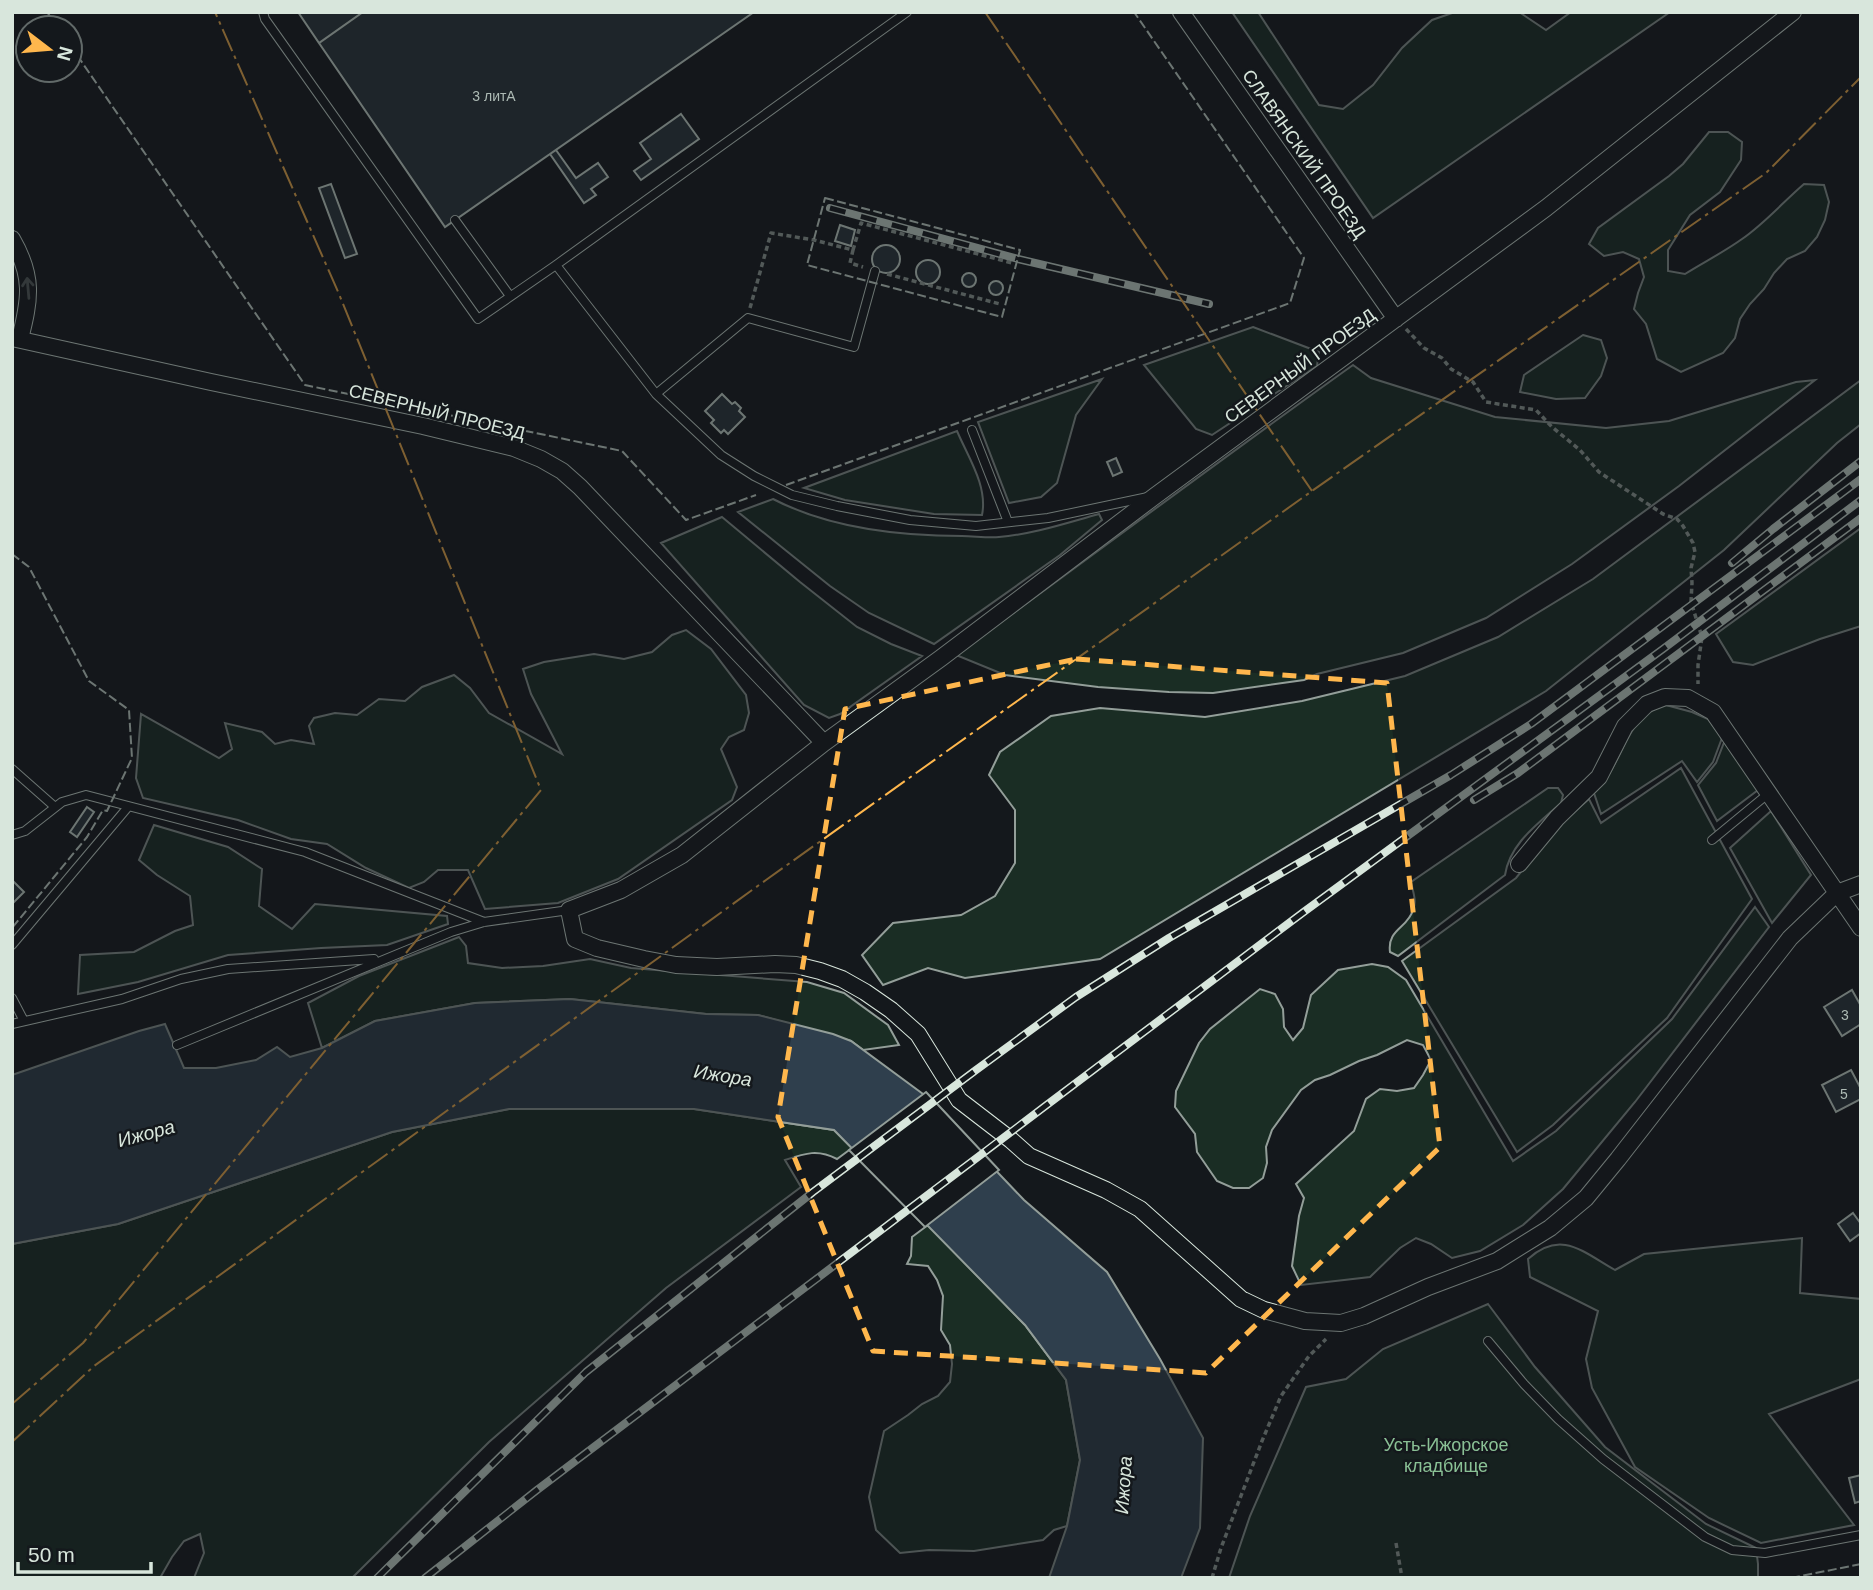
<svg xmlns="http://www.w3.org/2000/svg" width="1873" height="1590" font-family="Helvetica,sans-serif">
<rect width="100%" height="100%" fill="#14181c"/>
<path fill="#1a2d24" stroke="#939e99" stroke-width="2" d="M1232 12H1258L1319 105 1343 109 1373 85 1402 48 1432 20 1455 12H1519L1546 30 1571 12H1670L1373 218Z
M1709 132H1728L1742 142 1741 160 1720 192 1690 215 1668 250V271L1685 274C1704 262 1724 252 1742 239 1765 223 1783 202 1804 184L1824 185 1829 202 1825 220 1817 237 1805 251 1787 259 1774 273 1764 289 1750 304 1740 319 1735 338 1723 353 1681 372 1657 359 1646 324 1634 309 1638 293 1644 277 1639 259 1623 252 1604 256 1589 244 1598 228 1669 176 1683 164Z
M1253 327 1319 352 1317 366 1212 435 1196 429 1144 365Z
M1583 335 1601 340 1607 358 1601 376 1585 398 1556 399 1520 392 1524 375Z
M1353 365 1371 378 1495 417 1606 428 1669 421 1796 382 1815 380 1679 486 1572 564 1486 618 1403 653 1317 674 1304 680 1213 693 1169 692 1098 687 1005 675 956 655C1089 558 1220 460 1353 365Z
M1102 379 1076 415 1057 483 1041 497 1009 503 978 422Z
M1861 380V424L1837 443 1724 550 1546 691 1100 959 965 978 928 968 883 985 862 955 893 923 961 915 995 896 1015 863V810L989 775 1000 752 1051 716 1100 708 1205 717 1302 701 1405 676 1498 637 1593 579Z
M957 431C968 457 988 486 982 515L934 514 845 500 804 488Z
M773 499C829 528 899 536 962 536 974 536 987 538 999 537 1034 534 1066 523 1099 514L1102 520 1060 555 934 644 869 613 830 586 738 512Z
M722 517 800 582 857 627 891 644 922 656 840 714 829 718 804 705 661 543Z
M1861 528V626L1820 639 1753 665 1733 662 1716 634Z
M686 630 711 649 746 695 749 713 744 730 729 737 721 749 737 787 732 800 618 879 558 903 485 909 468 870H438L424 882 409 888 366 868 327 844 291 839 238 820 143 798 136 778 141 714 219 758 232 749 225 723 262 732 275 744 291 740 314 744 309 726 314 718 335 713 357 715 379 699 405 701 422 687 454 675 470 688 489 713 562 754 531 694 523 669 544 662 594 654 624 659 652 652 672 635Z
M1662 704 1692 712 1708 719 1722 738 1713 762 1697 782 1682 761 1601 814 1594 793C1617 772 1623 736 1643 717 1649 712 1656 709 1662 704Z
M1725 740 1758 790 1717 821 1698 785 1716 763Z
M1681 768 1752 899 1667 1018 1553 1125 1517 1152 1402 961 1516 878 1559 825 1589 799 1601 823Z
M1548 788H1558L1563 795 1561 803C1538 824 1510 843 1505 875L1398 956 1390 952C1387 929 1408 928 1413 910 1417 901 1413 892 1411 882Z
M1771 811 1811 875 1772 923 1730 848Z
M154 825 228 847 262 869 259 906 292 929 315 904 447 916 448 924 387 945 321 948 228 955 138 982 78 994 80 955 134 952 175 931 193 925 190 896 157 875 139 860Z
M1755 907 1769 927 1635 1102 1563 1189 1523 1225 1480 1251 1452 1258 1431 1244 1416 1238 1400 1248 1370 1277 1301 1285 1292 1266 1299 1216 1304 1198 1296 1184 1354 1131 1366 1099 1380 1089 1397 1091 1414 1088 1423 1075 1431 1060 1423 1045 1407 1040 1377 1055 1359 1061 1330 1075 1315 1080 1301 1090 1272 1130 1266 1147 1267 1163 1263 1178 1249 1188H1233L1217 1181 1197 1152 1195 1134 1175 1107 1176 1091 1199 1043 1210 1029 1260 989 1275 994 1283 1009 1284 1027 1293 1040 1303 1028 1311 995 1338 970 1372 964 1388 967 1406 980 1513 1161 1556 1131 1672 1019Z
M459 937 466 946 468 963 502 968 543 966 590 959 631 968 807 982 844 993 888 1025 899 1045 863 1050 851 1041 758 1015 706 1014 570 999 475 1003 375 1021 322 1048 308 1003 359 976Z
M509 1109H694L834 1130 852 1148 837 1159C818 1149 806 1153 785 1160L801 1187 666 1288 489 1442 352 1578H194L204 1553 200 1534 184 1541 172 1557 160 1578H12V1244L118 1224 392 1132Z
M928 1225 1025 1325 1066 1380 1080 1460 1067 1526 1054 1530 1043 1540 974 1551 929 1550 900 1553 876 1530 869 1497 884 1431 908 1415 922 1404 938 1396 950 1382 952 1364 950 1345 941 1330 943 1296 937 1280 928 1266 907 1264 911 1256 912 1237Z
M1802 1238 1800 1293 1861 1299V1379L1769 1414 1854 1525 1761 1543 1709 1518 1635 1467 1592 1388 1586 1359 1598 1311 1530 1277 1528 1259C1561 1229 1583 1252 1615 1270L1644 1254Z
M1488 1304 1535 1367 1605 1447 1706 1524 1756 1548 1758 1564V1578H1229L1250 1516 1306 1387 1346 1379 1383 1349Z"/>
<path fill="#2f3f4d" stroke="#939e99" stroke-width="2" d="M570 999 706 1014 758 1015 833 1034 851 1041 923 1094 1024 1200 1107 1272 1160 1359 1203 1438 1200 1528 1181 1578H1049L1067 1526 1080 1460 1066 1380 1025 1325 834 1130 694 1109H509L392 1132 118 1224 12 1244V1075L139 1031 165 1024 184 1068H216L256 1060 277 1047 290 1057 322 1048 375 1021 475 1003Z"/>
<path fill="#14181c" stroke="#939e99" stroke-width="2" d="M926 1092 999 1170 925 1227 849 1150Z"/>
<path fill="#2c363c" stroke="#d8e6dc" stroke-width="2" d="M298 12H363L319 43Z
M363 12H754L445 227 319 43Z
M681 114 699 139 641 180 634 171 651 159 640 143Z
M556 150 576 178 598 163 608 177 591 189 596 195 584 203 550 154Z
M331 184 357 254 345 258 319 188Z
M840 225 855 230 851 246 835 241Z
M872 259a14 14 0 1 1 28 0a14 14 0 1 1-28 0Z
M916 272a12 12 0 1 1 24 0a12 12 0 1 1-24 0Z
M962 280a7 7 0 1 1 14 0a7 7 0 1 1-14 0Z
M989 288a7 7 0 1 1 14 0a7 7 0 1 1-14 0Z
M722 394 732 404 735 402 741 408 739 411 745 417 728 434 724 430 721 433 711 423 714 420 705 411Z
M1116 458 1122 472 1113 476 1107 462Z
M87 807 94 812 77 837 70 832Z
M12 880 24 892 12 904Z
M1852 990 1861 1006V1024L1842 1036 1824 1007Z
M1851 1070 1861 1089V1099L1836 1112 1822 1085Z
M1853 1213 1861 1224V1233L1850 1241 1838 1224Z
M1861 1475V1501L1855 1503 1849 1478Z"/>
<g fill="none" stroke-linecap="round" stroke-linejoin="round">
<defs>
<path id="lane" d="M263 12 265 19 478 319 556 265 907 12
M455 220 510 296
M556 265 656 394 721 455 754 476 792 495 837 506 910 520 976 526 1048 518 1148 497
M656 394 748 318 854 347 875 271
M972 430 1008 522
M12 769 55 807
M12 835 25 831 62 802 86 795 305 852 484 922
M1712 840 1769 793
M12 945 128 807
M12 998 24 1021
M12 1024 122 999 181 979 228 969 374 959
M177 1045 451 932 484 922 569 910
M1488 1341 1524 1384 1558 1419 1603 1459 1705 1537 1732 1550 1765 1553 1861 1535"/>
<path id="street" d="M1181 12 1396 319
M1793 12 1546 208 1155 496 941 658 824 743 682 855 621 890 569 910 575 939 597 948 644 959 676 965 717 967 775 964 796 965 820 971 842 979 865 992 891 1010 918 1034 959 1100 1011 1140 1029 1156 1106 1190 1140 1209 1241 1299 1264 1310 1305 1321 1341 1323 1364 1316 1428 1287 1497 1261 1550 1228 1586 1198 1618 1159 1790 938 1837 893 1861 884
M12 239C34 277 30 299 20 339
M12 338 211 382 423 426 514 448 541 459 562 471 580 487 824 743
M1519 864 1557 818 1599 777 1625 726 1647 704 1665 697 1688 698 1713 712 1861 928"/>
</defs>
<use href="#lane" stroke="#d8e6dc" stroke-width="10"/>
<use href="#street" stroke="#d8e6dc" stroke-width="18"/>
<path stroke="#9da8a2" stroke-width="3.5" stroke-dasharray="5 3.5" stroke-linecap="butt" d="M853 250 861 223 1012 263
M887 274 1000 304
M750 308 771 233 814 240 853 250 850 263 863 267
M1406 329 1424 348 1442 358 1451 369 1473 382 1486 402 1536 410 1552 427 1580 450 1599 472 1663 514 1677 519 1683 526 1693 543 1695 552 1691 568 1692 583 1691 602 1702 637 1698 665V684
M1396 1543 1402 1578
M1212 1578 1221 1548 1262 1441 1281 1396 1309 1356 1326 1339"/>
<use href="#lane" stroke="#14181c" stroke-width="8"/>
<use href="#street" stroke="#14181c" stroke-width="16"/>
<defs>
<path id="rail" d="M830 208 1018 259 1209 304
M1732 563 1773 529 1861 461
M1474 800 1518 773 1549 750 1861 518
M377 1578 586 1372 813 1192 976 1070 1076 997 1169 938 1451 775 1531 724 1861 479
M425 1578 537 1490 1044 1107 1305 911 1663 649 1861 500"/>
</defs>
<use href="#rail" stroke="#d8e6dc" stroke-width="8"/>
<use href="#rail" stroke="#14181c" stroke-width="5" stroke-dasharray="16" stroke-linecap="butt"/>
<path stroke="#d8e6dc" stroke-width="2" stroke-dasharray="9 3.5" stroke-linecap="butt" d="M47 12 58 28
M70 45 305 385 622 451 686 520 756 495
M825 198 1020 250 1002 317 807 265Z
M786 485 1290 303 1304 258 1134 12
M12 554 29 567 89 681 129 710 132 758 107 811 103 810 87 837 12 928
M1791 1578 1861 1564"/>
<path stroke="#ffb74d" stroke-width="2" stroke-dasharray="24 5 3.5 5" stroke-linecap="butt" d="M985 12 1312 491
M12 1404 83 1343 541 790 339 294 215 12
M12 1442 94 1366 766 880 1312 491 1766 173 1861 77"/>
</g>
<defs><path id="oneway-shaft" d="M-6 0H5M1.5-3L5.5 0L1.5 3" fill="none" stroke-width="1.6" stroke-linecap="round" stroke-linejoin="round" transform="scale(1.75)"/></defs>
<use stroke="#59605f" href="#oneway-shaft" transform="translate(28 288) rotate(-95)"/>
<path d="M0 0H1873V1590H0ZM1076 659 1387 683 1440 1147 1206 1373 873 1351 778 1117 845 709Z" fill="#14181c" fill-opacity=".55" fill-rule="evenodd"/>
<path fill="none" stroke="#ffb74d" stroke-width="5" stroke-dasharray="14 9" stroke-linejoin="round" d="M1076 659 1387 683 1440 1147 1206 1373 873 1351 778 1117 845 709Z"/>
<g text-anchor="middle" stroke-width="5" stroke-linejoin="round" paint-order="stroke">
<g font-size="14" fill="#adbab4">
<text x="494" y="101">3 литА</text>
<text x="1845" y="1020">3</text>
<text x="1844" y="1099">5</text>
</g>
<g font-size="18" fill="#d8e6dc" stroke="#14181c">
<text transform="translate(1304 154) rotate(55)" y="6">СЛАВЯНСКИЙ ПРОЕЗД</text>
<text transform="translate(1300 366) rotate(-36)" y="6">СЕВЕРНЫЙ ПРОЕЗД</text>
<text transform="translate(437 412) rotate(14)" y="6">СЕВЕРНЫЙ ПРОЕЗД</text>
</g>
<g font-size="18" fill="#8ac095" stroke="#14181c">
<text x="1446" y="1451">Усть-Ижорское<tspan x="1446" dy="21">кладбище</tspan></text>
</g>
<g font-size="19" font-style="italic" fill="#d8e6dc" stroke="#14181c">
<text transform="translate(723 1075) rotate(9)" y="7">Ижора</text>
<text transform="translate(146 1133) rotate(-15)" y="7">Ижора</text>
<text transform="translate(1123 1485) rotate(-86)" y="7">Ижора</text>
</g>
</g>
<rect width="1873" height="1590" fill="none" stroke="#d8e6dc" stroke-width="28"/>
<g transform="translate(49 49) rotate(106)"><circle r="33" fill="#14181c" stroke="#626a69" stroke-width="2"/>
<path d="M0-5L12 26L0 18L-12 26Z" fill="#ffb74d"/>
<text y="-10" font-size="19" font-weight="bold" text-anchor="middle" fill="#d8e6dc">N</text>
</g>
<path d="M18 1562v10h133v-10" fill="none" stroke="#d8e6dc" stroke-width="3.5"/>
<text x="28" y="1562" font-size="21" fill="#d8e6dc" stroke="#14181c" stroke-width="5" paint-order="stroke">50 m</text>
</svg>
